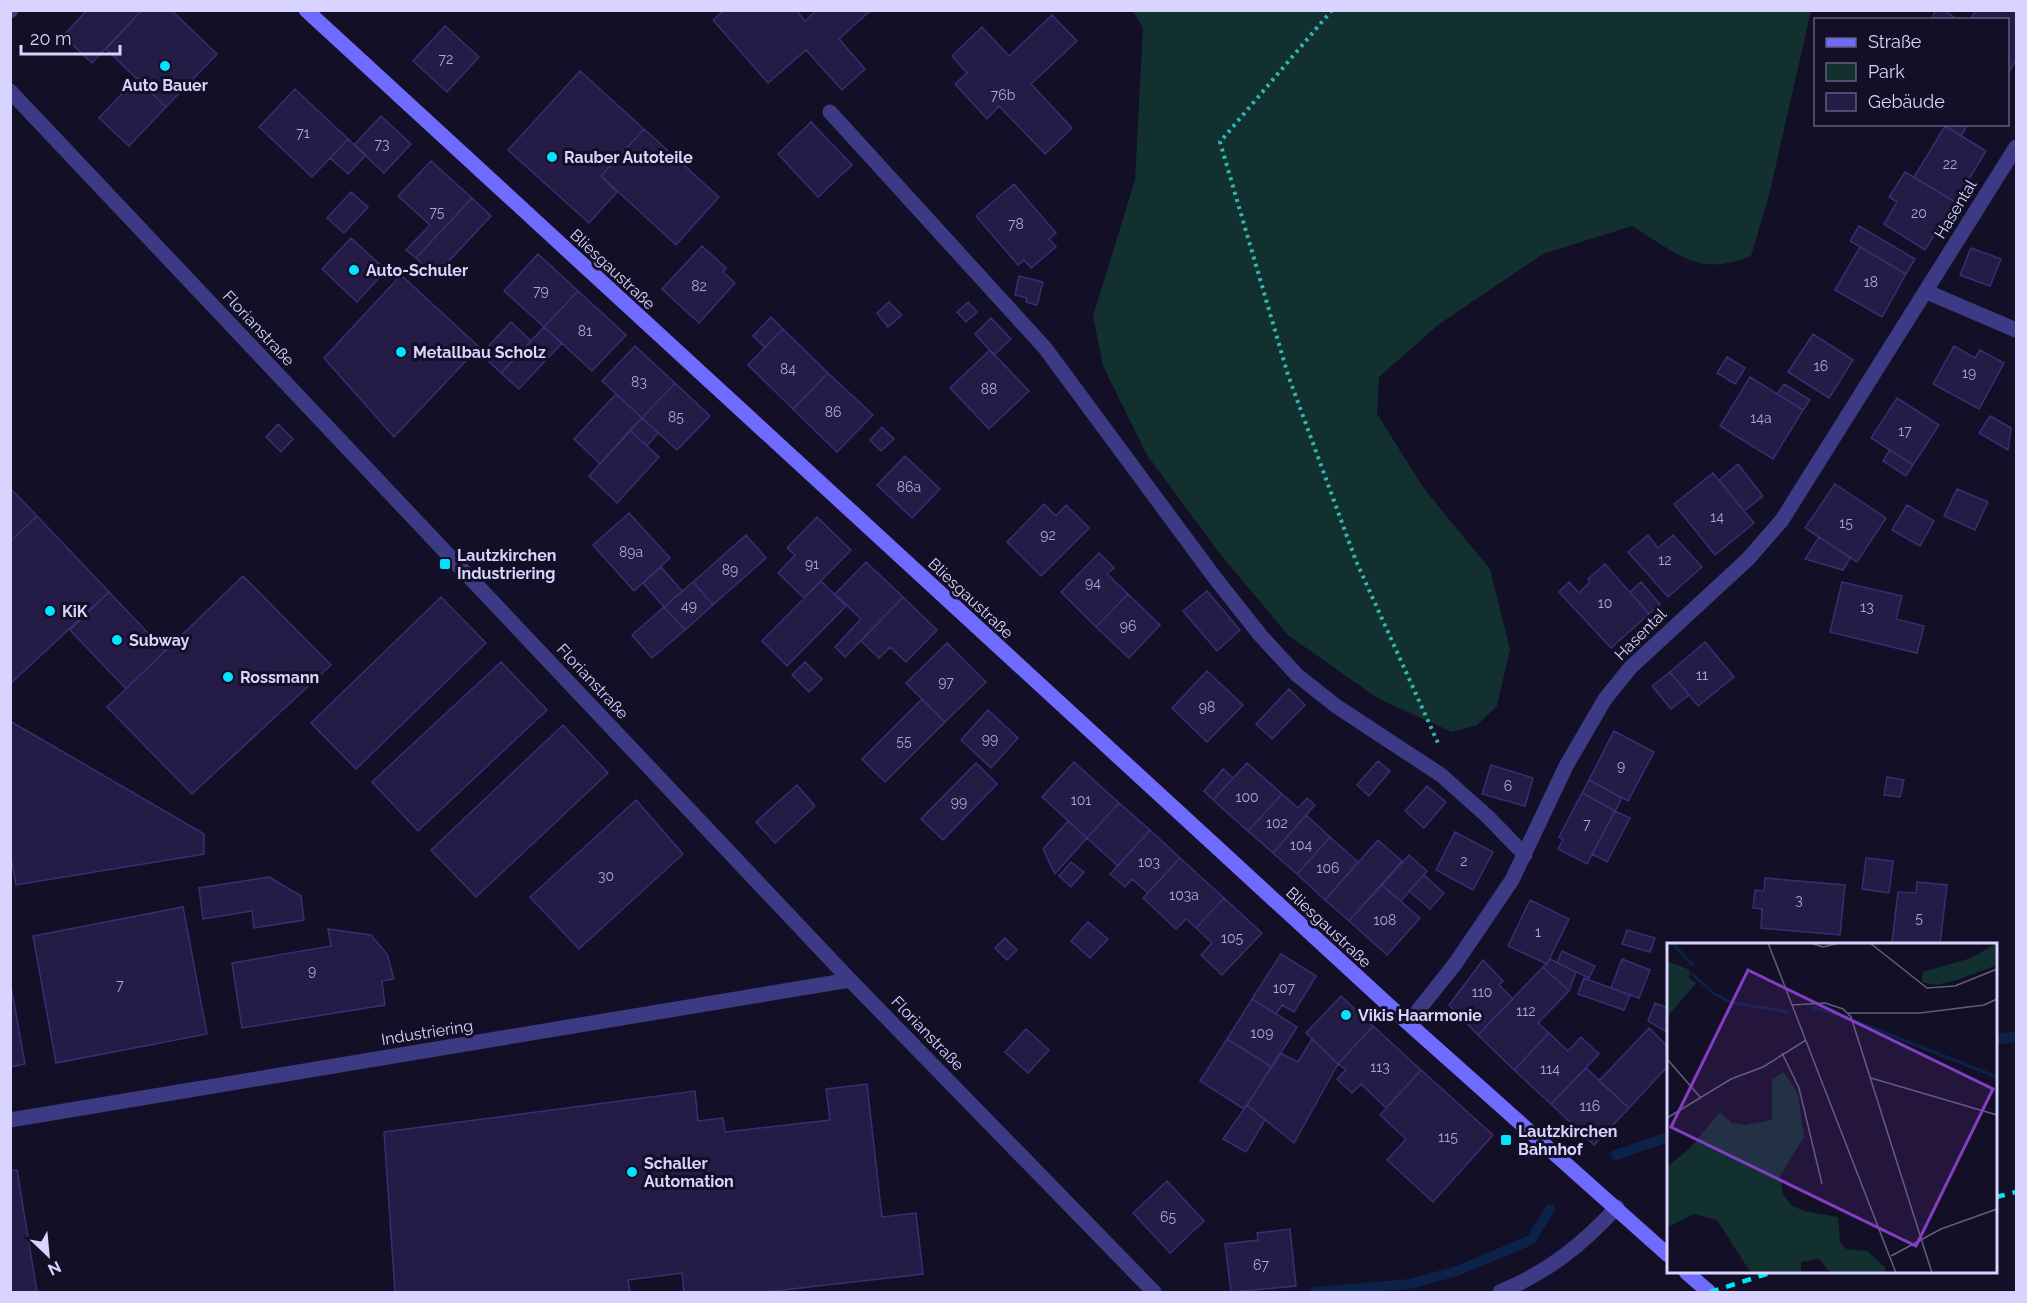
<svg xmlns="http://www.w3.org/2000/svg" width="2027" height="1303" font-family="Raleway,sans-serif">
<rect width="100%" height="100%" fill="#130f26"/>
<path fill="#12302f" d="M1133 11H1811L1769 195 1751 256C1697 278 1677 253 1632 226L1543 254 1438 325 1379 377 1377 414 1425 490 1490 569 1510 649 1497 706 1477 725 1452 732 1377 698 1288 635 1220 554 1147 455 1103 366 1093 316 1135 180 1143 28Z"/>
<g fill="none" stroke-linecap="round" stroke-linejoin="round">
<path stroke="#0c2248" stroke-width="10" d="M1996 1040 2016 1036
M1616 1155 1668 1137
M1315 1292 1410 1284 1457 1271 1531 1240 1550 1209"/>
</g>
<path fill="#241b47" stroke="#3b2d73" stroke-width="1.5" d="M87 10H142L92 63 63 36Z
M142 10H171L217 54 166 107 106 49Z
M724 10H796L805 21 817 10H871L839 39 865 69 842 90 806 50 768 83 713 20Z
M1936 10H1944L1958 20H1931Z
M1976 10H2012L2016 13V60L2008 74V20H1970Z
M1052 15 1077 41 1031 84 1072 128 1045 154 999 106 987 119 955 84 967 73 952 56 982 27 1009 56Z
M445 26 479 57 447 92 413 61Z
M580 71 644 129 601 176 617 192 589 223 508 150Z
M137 78 166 107 129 146 99 118Z
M295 89 348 139 312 177 259 127Z
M381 116 411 144 384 173 354 145Z
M811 122 852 165 818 197 778 154Z
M1943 124H1968L1961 136Z
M1945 126 1986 151 1955 202 1914 177Z
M644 129 719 197 676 245 601 176Z
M348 139 366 155 348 174 330 158Z
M431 161 472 198 416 258 406 250 430 225 398 196Z
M1905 172 1955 202 1925 250 1884 224 1897 202 1889 197Z
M1014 184 1056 233 1049 239 1056 247 1031 268 1024 260 1018 265 976 216Z
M351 192 368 207 344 233 327 218Z
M472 198 491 216 435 276 416 258Z
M1859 226 1915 259 1906 274 1850 241Z
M351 238 386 270 357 302 322 269Z
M702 246 726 268 723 272 735 283 699 323 662 289Z
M1860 247 1906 274 1882 317 1835 290Z
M1971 248 2001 259 1990 286 1960 275Z
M538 254 578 291 544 327 504 291Z
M401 275 479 347 394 437 324 358Z
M1019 276 1043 282 1037 305 1026 302 1027 298 1015 295Z
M578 291 626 335 592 371 544 327Z
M889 302 902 315 888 327 877 313Z
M968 302 977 312 966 322 957 312Z
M771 317 783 329 765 348 753 336Z
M991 318 1011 339 994 355 975 334Z
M511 322 531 341 501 373 481 354Z
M544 327 562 343 519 389 501 373Z
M783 329 828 373 793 409 748 365Z
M1813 334 1853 360 1829 398 1788 372Z
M635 346 675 383 642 418 602 381Z
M1954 346 1975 358 1980 350 2004 363 1979 409 1933 384Z
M990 350 1029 391 989 429 950 388Z
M1727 357 1745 368 1735 384 1717 373Z
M828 373 873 415 837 452 793 409Z
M1750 377 1803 410 1773 459 1720 426Z
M675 383 710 416 677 450 642 418Z
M1784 384 1810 400 1803 410 1777 394Z
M616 394 642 418 600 464 574 439Z
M1897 398 1939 425 1913 465 1871 438Z
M1990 416 2011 428 2008 450 1979 433Z
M642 418 658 433 647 446 630 430Z
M278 424 293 439 281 452 266 437Z
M882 427 894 439 881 451 870 440Z
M630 430 659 457 617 503 589 476Z
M1890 450 1913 465 1906 476 1883 461Z
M905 456 940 489 912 518 877 485Z
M1738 464 1763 496 1744 511 1719 480Z
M1713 473 1754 523 1715 555 1674 504Z
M1835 484 1886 518 1857 562 1805 528Z
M10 488 37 516 10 542Z
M1957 489 1988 502 1975 530 1944 516Z
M1044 504 1056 516 1066 505 1089 528 1041 576 1007 542Z
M1907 505 1934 521 1920 546 1892 530Z
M629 513 670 558 634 591 593 545Z
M37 516 109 592 10 684V542Z
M817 517 851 550 804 598 778 573 795 555 787 548Z
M746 535 766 558 713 605 693 582Z
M1648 535 1658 548 1673 535 1702 567 1668 597 1628 552Z
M1819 537 1850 558 1843 570 1805 559Z
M1099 553 1114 568 1107 574 1128 594 1096 627 1061 592Z
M866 562 903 597 845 657 835 647 861 619 835 594Z
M1605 564 1649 614 1611 648 1559 592 1569 582 1579 593 1590 582 1588 579Z
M661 567 682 591 664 607 643 583Z
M243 576 331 665 192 794 107 707Z
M821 581 846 606 787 666 762 641Z
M693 582 713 605 685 630 664 607Z
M1641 582 1660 604 1649 614 1630 592Z
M1842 582 1902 596 1896 619 1924 626 1917 653 1830 632Z
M1207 591 1240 630 1217 651 1183 611Z
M109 592 165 651 126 689 70 630Z
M1128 594 1160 625 1129 658 1096 627Z
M441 597 486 643 356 769 311 723Z
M903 597 937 630 906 662 890 647 879 658 861 641Z
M664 607 685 630 652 658 632 635Z
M1705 642 1734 677 1698 706 1670 672Z
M947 643 986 682 945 722 906 683Z
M501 662 547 710 418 831 372 782Z
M805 662 822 679 809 692 792 675Z
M1207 671 1243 705 1207 742 1172 708Z
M1670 672 1689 695 1671 709 1652 686Z
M1289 689 1305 705 1272 739 1256 724Z
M922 699 945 722 885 782 862 759Z
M988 710 1018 738 991 768 961 740Z
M10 721 204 834V854L16 885 10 852Z
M563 725 608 773 476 897 431 850Z
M1614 731 1654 752 1628 801 1589 780Z
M1378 761 1390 771 1369 796 1357 785Z
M1074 762 1119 803 1087 838 1042 797Z
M976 763 997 784 943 840 921 819Z
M1247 763 1282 794 1248 831 1213 800Z
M1491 765 1533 778 1525 806 1482 794Z
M1223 769 1233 778 1213 800 1204 791Z
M1887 777 1904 780 1900 797 1884 795Z
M1589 780 1622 798 1615 811 1582 793Z
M797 785 815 806 775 843 756 822Z
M1427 786 1446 802 1424 828 1405 811Z
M1582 793 1615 811 1587 864 1558 849 1563 840 1559 837Z
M1282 794 1298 808 1307 798 1315 805 1273 853 1248 831Z
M636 800 683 854 579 949 530 897Z
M1119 803 1150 830 1118 866 1087 838Z
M1615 811 1630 818 1607 862 1592 854Z
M1306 815 1330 837 1297 874 1273 853Z
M1068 821 1087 838 1055 874 1043 849Z
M1150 830 1180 858 1148 893 1132 879 1125 887 1110 874Z
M1455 832 1493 852 1473 890 1436 870Z
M1330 837 1358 862 1325 900 1297 874Z
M1378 840 1402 861 1349 921 1325 900Z
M1409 855 1427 871 1401 901 1382 885Z
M1180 858 1224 898 1196 928 1186 919 1176 929 1143 898Z
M1866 858 1893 861 1889 893 1862 889Z
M1071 862 1084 872 1071 887 1059 876Z
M1424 875 1444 893 1430 909 1409 891Z
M269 877 301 896 304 920 254 928 252 911 203 919 199 888Z
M1765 878 1845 885 1840 935 1761 928 1762 909 1753 908 1755 890 1764 891Z
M1917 882 1947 885 1940 944 1892 942 1898 892 1916 893Z
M1382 885 1420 918 1387 955 1349 921Z
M1224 898 1262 933 1222 975 1201 955 1212 943 1196 928Z
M1530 900 1569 919 1547 964 1508 946Z
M183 907 207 1034 56 1063 33 936Z
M1088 922 1108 939 1090 958 1071 941Z
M328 929 371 935 387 954 394 979 382 981 385 1005 242 1028 232 963 331 946Z
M1627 930 1655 938 1650 952 1622 944Z
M1005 938 1017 950 1007 960 995 948Z
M1562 951 1595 966 1589 978 1557 963Z
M1281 954 1316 976 1294 1012 1282 1005 1276 1014 1252 999Z
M1550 959 1576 972 1569 991 1543 967Z
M1622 959 1650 970 1639 998 1611 988Z
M1483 960 1503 981 1499 985 1513 999 1478 1035 1449 1005Z
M1543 967 1569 991 1538 1023 1549 1033 1514 1070 1478 1035Z
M1584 978 1630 995 1624 1010 1578 994Z
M10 981 25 1064 10 1067Z
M1341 996 1373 1026 1338 1064 1306 1033Z
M1252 999 1297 1027 1272 1067 1227 1039Z
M1655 1003 1668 1008V1033L1648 1021Z
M1373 1026 1421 1070 1386 1108 1361 1084 1352 1093 1337 1079 1346 1070 1338 1064Z
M1649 1028 1668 1047V1066L1629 1108 1599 1081Z
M1026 1029 1049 1050 1028 1073 1005 1052Z
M1549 1033 1568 1051 1581 1037 1599 1054 1551 1104 1514 1070Z
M1227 1039 1272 1067 1244 1109 1200 1081Z
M1312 1039 1338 1064 1294 1143 1247 1105 1280 1053 1298 1062Z
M1586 1068 1629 1108 1594 1145 1551 1104Z
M1421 1070 1493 1135 1433 1202 1387 1160 1406 1139 1380 1115Z
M867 1084 882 1217 916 1213 923 1274 765 1292H684L682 1273 628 1280 630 1292H395L384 1132 695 1091 698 1121 723 1118 725 1132 830 1120 826 1089Z
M1247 1105 1265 1120 1246 1152 1223 1139Z
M17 1170 37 1292H10V1171Z
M1167 1181 1204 1221 1170 1253 1133 1213Z
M1290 1229 1296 1286 1231 1292 1225 1244 1258 1240 1257 1233Z"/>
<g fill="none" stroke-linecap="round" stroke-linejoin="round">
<path stroke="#2fb8b0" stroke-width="4" stroke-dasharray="3 4.5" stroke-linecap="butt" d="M1332 10 1220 142 1288 375 1356 561 1438 743"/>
<path stroke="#3d3a85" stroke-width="15" d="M830 112 1045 348 1215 578 1261 636 1297 675 1336 706 1441 775 1487 816 1525 855"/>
<path stroke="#3d3a85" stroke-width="15" d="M10 11 11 10
M10 91 850 980 1154 1292
M1927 292 2016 330
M1408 1023 1455 964 1512 880 1566 766 1605 699 1631 667 1748 559 1782 520 2016 147
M10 1120 850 980
M1500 1292C1548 1272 1582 1245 1617 1207"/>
<path stroke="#6f6bff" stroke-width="15" d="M306 10 1408 1023 1668 1255
M1686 1272 1709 1292"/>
<path stroke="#00e5ff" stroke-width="4.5" stroke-dasharray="9 8" stroke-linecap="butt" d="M1996 1197 2016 1192
M1710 1292 1773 1272"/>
</g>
<g fill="#00e5ff" stroke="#130f26" stroke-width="2">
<circle cx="165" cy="66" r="6"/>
<circle cx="552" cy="157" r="6"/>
<circle cx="354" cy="270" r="6"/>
<circle cx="401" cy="352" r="6"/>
<rect x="439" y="558" width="12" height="12" rx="3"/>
<circle cx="50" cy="611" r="6"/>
<circle cx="117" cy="640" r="6"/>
<circle cx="228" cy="677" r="6"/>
<circle cx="1346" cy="1015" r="6"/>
<rect x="1500" y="1134" width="12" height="12" rx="3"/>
<circle cx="632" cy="1172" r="6"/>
</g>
<g text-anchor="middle" stroke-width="6" stroke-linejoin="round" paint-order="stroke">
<g font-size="14" fill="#aca6d1">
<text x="446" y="64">72</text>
<text x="1003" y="100">76b</text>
<text x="303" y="138">71</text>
<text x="382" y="149">73</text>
<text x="1950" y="169">22</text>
<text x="437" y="217">75</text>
<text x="1919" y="218">20</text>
<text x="1016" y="229">78</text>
<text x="1871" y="287">18</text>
<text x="699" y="291">82</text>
<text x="541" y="296">79</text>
<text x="585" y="336">81</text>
<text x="1821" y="371">16</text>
<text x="788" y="374">84</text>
<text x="1969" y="378">19</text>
<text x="639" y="387">83</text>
<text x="989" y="394">88</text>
<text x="833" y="417">86</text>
<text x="676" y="422">85</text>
<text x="1761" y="423">14a</text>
<text x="1905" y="436">17</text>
<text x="909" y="492">86a</text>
<text x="1717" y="522">14</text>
<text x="1846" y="528">15</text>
<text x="1048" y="540">92</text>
<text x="631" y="557">89a</text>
<text x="1665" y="565">12</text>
<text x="812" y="569">91</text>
<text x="730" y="575">89</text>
<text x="1093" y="588">94</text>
<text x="1605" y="608">10</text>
<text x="689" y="611">49</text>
<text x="1867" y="612">13</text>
<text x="1128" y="631">96</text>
<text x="1702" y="680">11</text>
<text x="946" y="687">97</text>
<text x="1207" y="712">98</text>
<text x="990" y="744">99</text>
<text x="904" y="746">55</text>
<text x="1621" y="771">9</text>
<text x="1508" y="791">6</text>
<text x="1247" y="802">100</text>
<text x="1081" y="805">101</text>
<text x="959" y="807">99</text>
<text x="1277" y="828">102</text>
<text x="1587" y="829">7</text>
<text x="1301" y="850">104</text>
<text x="1464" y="866">2</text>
<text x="1149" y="867">103</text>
<text x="1328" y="873">106</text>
<text x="606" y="881">30</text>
<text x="1184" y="900">103a</text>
<text x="1799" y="905">3</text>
<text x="1919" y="923">5</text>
<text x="1385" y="925">108</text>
<text x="1538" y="937">1</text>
<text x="1232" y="943">105</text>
<text x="312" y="976">9</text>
<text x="120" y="990">7</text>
<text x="1284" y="993">107</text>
<text x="1482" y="997">110</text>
<text x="1526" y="1016">112</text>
<text x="1262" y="1038">109</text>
<text x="1380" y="1072">113</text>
<text x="1550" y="1074">114</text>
<text x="1590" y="1111">116</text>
<text x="1448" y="1142">115</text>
<text x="1168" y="1222">65</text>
<text x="1261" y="1270">67</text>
</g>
<g font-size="16" font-weight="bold" fill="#d9d4ff" stroke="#130f26" text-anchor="start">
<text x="165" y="91" text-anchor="middle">Auto Bauer</text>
<text x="564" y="163">Rauber Autoteile</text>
<text x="366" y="276">Auto-Schuler</text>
<text x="413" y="358">Metallbau Scholz</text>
<text x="457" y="561">Lautzkirchen<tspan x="457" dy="18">Industriering</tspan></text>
<text x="62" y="617">KiK</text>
<text x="129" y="646">Subway</text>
<text x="240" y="683">Rossmann</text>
<text x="1358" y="1021">Vikis Haarmonie</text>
<text x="1518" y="1137">Lautzkirchen<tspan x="1518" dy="18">Bahnhof</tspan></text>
<text x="644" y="1169">Schaller<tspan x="644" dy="18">Automation</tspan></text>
</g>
<g font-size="16" fill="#d9d4ff" stroke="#130f26">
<text transform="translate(1955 209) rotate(-59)" y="6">Hasental</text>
<text transform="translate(613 269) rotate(43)" y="6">Bliesgaustraße</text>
<text transform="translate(259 328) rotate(47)" y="6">Florianstraße</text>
<text transform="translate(971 598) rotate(43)" y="6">Bliesgaustraße</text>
<text transform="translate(1640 634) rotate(-45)" y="6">Hasental</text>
<text transform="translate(593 681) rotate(47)" y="6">Florianstraße</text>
<text transform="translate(1329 927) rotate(43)" y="6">Bliesgaustraße</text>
<text transform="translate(427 1032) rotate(-9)" y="6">Industriering</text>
<text transform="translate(928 1033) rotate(46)" y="6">Florianstraße</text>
</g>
</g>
<g transform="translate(1667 943)">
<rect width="330" height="330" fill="#130f26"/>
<path d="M330 0V22L290 37 269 42 255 39 256 29 304 15ZM0 18 23 27 22 35 29 40 0 74ZM117 129 131 151 137 194 113 233 116 251 124 262 137 268 171 274 173 299 179 306 200 308 218 324V330H164L152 316 134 319V330H84L50 277 27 271 0 284V224L22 206 53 169 65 180 78 182 105 177V136Z" fill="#12302f"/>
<path fill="none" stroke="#0c2248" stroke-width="3" d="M5 0 26 22M24 30 46 50 63 59 122 69M145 64 181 75M188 78 330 134"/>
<path fill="none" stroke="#625e7d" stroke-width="1.5" d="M101 0 229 330M144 0 156 4 172 0M203 0 260 45 288 43 330 26M125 62 158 60 176 66 184 74 265 330M181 70H253L317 62 330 56M115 110 132 145 155 241M0 116 34 155M204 135 330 172M0 175 64 136 96 124 139 97M224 313 274 286 330 266"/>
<path fill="#843dc5" fill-opacity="0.15" stroke="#843dc5" stroke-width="3" d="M81 27 326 146 249 303 4 184Z"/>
<rect width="330" height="330" fill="none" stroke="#d9d4ff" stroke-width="3"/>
</g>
<rect width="2027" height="1303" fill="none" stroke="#d9d4ff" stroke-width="24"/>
<rect x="1814" y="18" width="195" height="108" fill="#130f26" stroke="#625e7d" stroke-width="1.5"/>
<rect x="1826" y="38" width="30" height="9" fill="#6f6bff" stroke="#625e7d" stroke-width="1.5"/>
<text x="1868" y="48" font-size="18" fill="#d9d4ff">Straße</text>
<rect x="1826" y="63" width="30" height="18" fill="#12302f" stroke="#625e7d" stroke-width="1.5"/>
<text x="1868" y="78" font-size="18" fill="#d9d4ff">Park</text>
<rect x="1826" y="93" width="30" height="18" fill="#241b47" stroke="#625e7d" stroke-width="1.5"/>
<text x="1868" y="108" font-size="18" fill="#d9d4ff">Gebäude</text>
<g transform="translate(48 1255) rotate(154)" stroke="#130f26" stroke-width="4.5" paint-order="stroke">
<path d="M0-4.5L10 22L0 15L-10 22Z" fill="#d9d4ff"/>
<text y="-9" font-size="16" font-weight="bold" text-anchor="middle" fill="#d9d4ff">N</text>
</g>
<path d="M21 45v9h99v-9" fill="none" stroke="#d9d4ff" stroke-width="3"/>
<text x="30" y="45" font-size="18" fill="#d9d4ff" stroke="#130f26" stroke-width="4.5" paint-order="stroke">20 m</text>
</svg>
